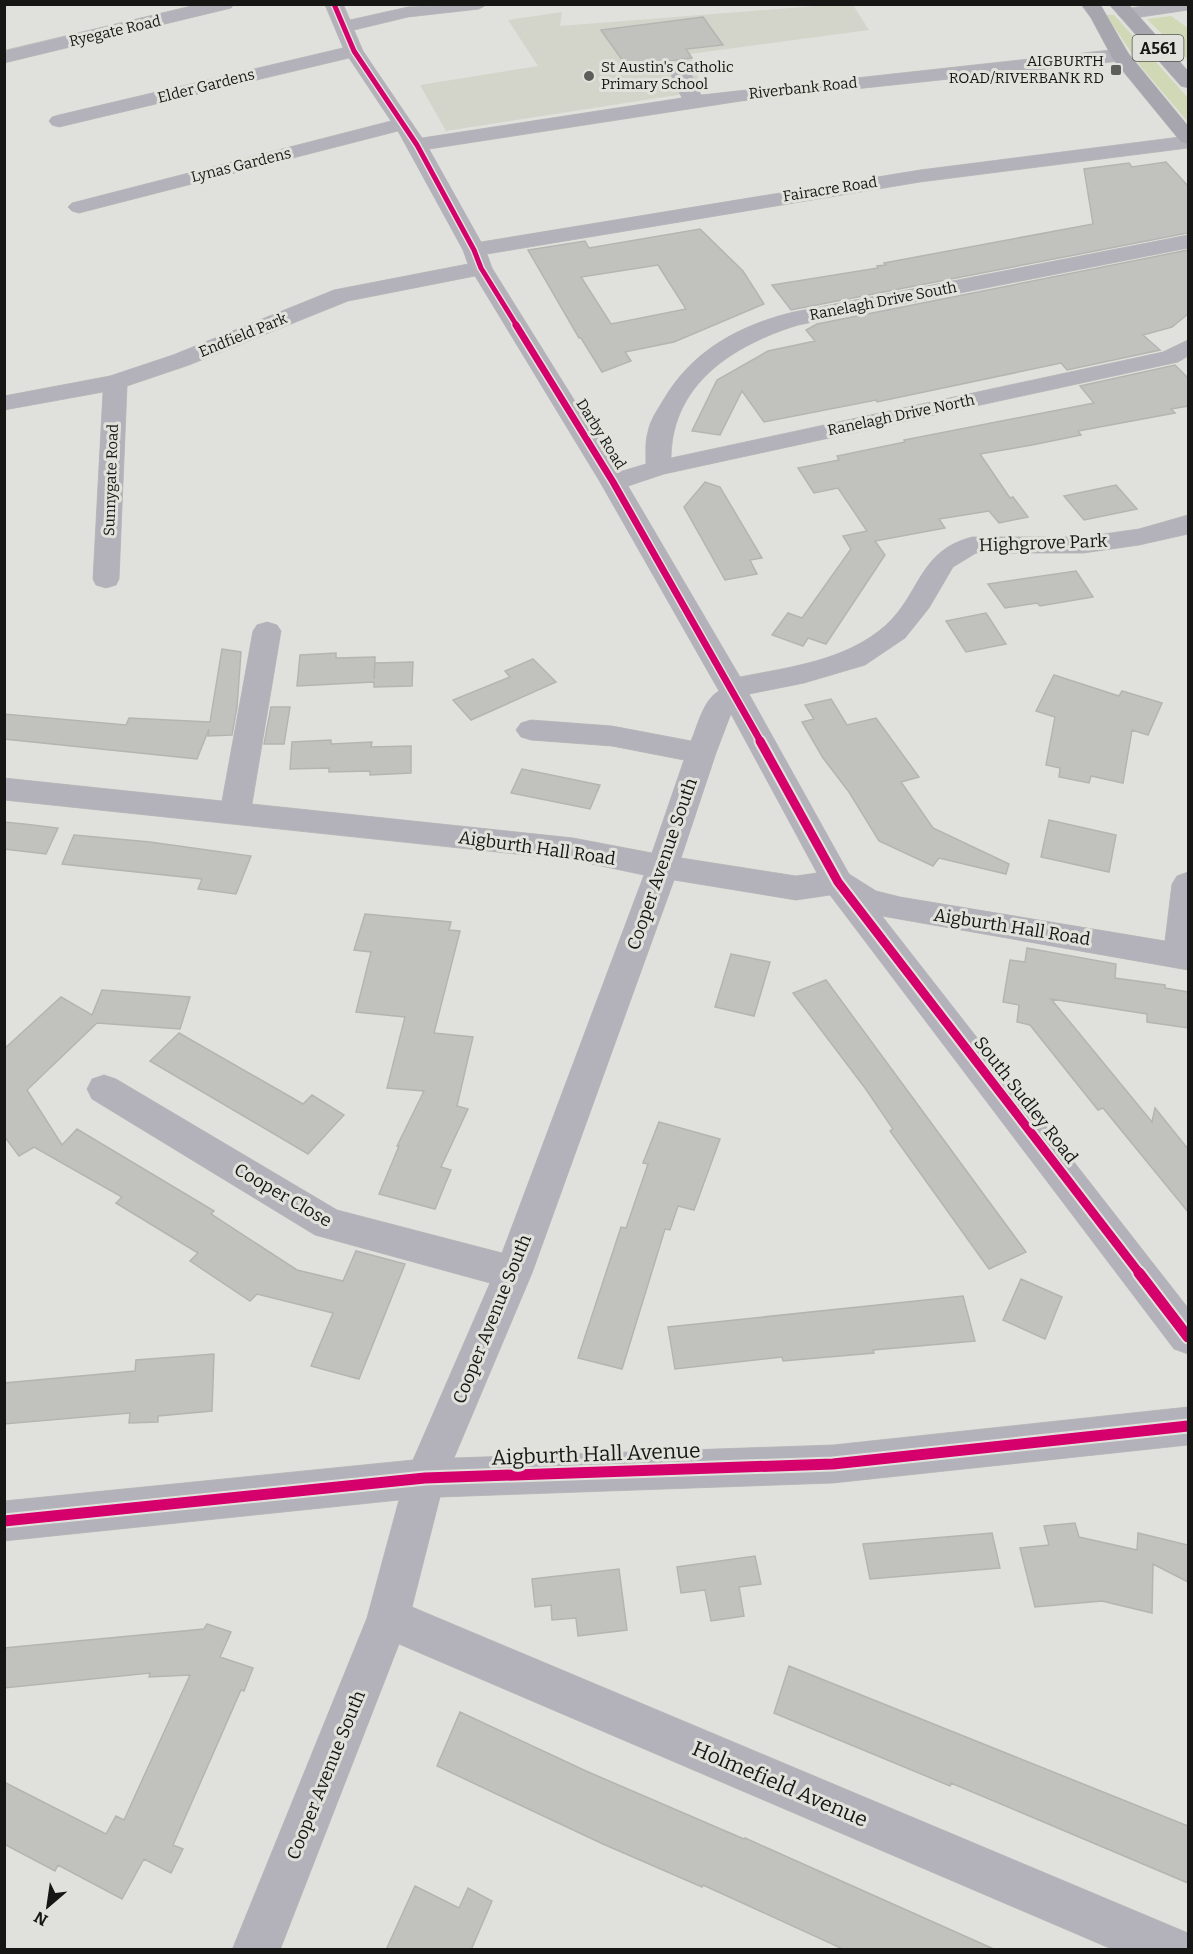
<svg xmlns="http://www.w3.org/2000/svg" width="1193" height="1954" font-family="Bitter,serif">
<rect width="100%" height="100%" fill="#e0e1dc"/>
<path fill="#d3d5cb" d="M829 5H853L869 30 690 54 703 91 446 131 420 85 538 66 508 20 562 12 560 26Z"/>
<path fill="#d0d8b6" d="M1106 15H1114L1188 98V122L1142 68Z
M1171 16 1188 28V60L1147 19Z"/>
<path fill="#c1c2be" stroke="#b4b5b1" stroke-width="1.5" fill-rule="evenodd" d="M703 17 723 45 686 49 692 58 627 67 601 30Z
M1166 162 1188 186V233L791 310 772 285 878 268 877 266 886 265 884 263 1093 224 1084 169 1129 163 1132 167Z
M700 229 743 271 764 304 674 342 625 352 631 361 602 372 581 338H579L528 250 585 241 589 248ZM658 265 686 309 611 324 581 277Z
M1188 250V314L1172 327 1143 335 1160 350 1067 370 1061 363 877 402 876 400 764 422 742 391 720 435 692 431 717 380 768 351 815 341 806 330 817 324Z
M1175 365 1188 378V406L1171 409 1175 413 1078 431 1081 435 1032 445 980 454 1010 498 1013 497 1028 517 999 523 989 511 939 519 945 528 875 541 885 555 826 644 808 638 803 646 772 635 788 613 802 618 851 549 843 536 867 531 838 488 814 493 798 468 839 460 837 456 905 442 904 440 1094 403 1080 386Z
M705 482 720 487 762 558 750 560 757 574 725 580 684 507Z
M1116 485 1137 509 1084 520 1064 496Z
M1076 571 1093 597 1040 606 1037 603 1005 608 988 584Z
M986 613 1006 644 966 652 946 621Z
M222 649 241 652 237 707 232 735 208 736 209 729 197 759 4 739V714L126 725 129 718 210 722Z
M336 653V658L375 657 374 679 375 663 413 662 412 686 374 687V682L297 686 300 655Z
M533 659 556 682 471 720 453 700 510 677 505 671Z
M1054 675 1119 696 1122 691 1162 703 1148 735 1132 730 1123 783 1091 776 1089 783 1059 777 1060 768 1046 765 1055 717 1036 711Z
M831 699 847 725 876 718 919 777 901 782 933 828 1009 864 1006 874 939 858 933 866 879 841 849 792 823 758 802 722 814 719 805 705Z
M271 707H290L284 744H264Z
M331 740V744L372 742 371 747 411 746V773L370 775V771L329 772V768L290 769 292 742Z
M522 769 600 785 590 809 511 793Z
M1049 820 1116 835 1109 872 1041 857Z
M4 822 24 824 58 828 46 854 4 849Z
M74 835 150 842 251 856 236 894 198 889 202 879 62 864Z
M365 914 451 922 449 930 460 931 434 1033 473 1037 457 1106 468 1109 441 1167 451 1170 435 1209 379 1194 399 1146H397L424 1091 387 1088 405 1017 356 1012 371 952 354 950Z
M1027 948 1116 964 1115 978 1165 985V988L1188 992V1028L1147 1022V1014L1051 999 1152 1122 1155 1108 1188 1149V1212L1103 1108 1098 1110 1030 1025 1017 1022 1019 1005 1003 1002 1010 960 1025 962Z
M731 954 770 962 754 1016 715 1007Z
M826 980 918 1105 1026 1252 989 1269 890 1131 893 1129 865 1088 793 993Z
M102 990 190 997 180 1029 97 1023 27 1090 62 1145 77 1129 214 1211 211 1214 297 1270 343 1281 356 1251 405 1264 359 1379 311 1366 333 1313 257 1294 250 1301 190 1261 198 1253 116 1203 122 1197 34 1147 19 1156 4 1136V1049L61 997 92 1015Z
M179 1033 303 1104 312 1095 344 1115 308 1154 150 1061Z
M659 1122 720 1139 694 1210 678 1206 670 1230 665 1229 622 1369 578 1358 621 1227 626 1228 648 1164 643 1163Z
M1021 1279 1062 1297 1045 1339 1003 1320Z
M963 1296 975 1341 873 1350 874 1353 783 1361 782 1357 675 1369 668 1327Z
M214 1354 212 1411 158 1416V1422L129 1423 130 1413 4 1424V1383L135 1371 136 1360Z
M1075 1523 1079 1537 1137 1550 1138 1533 1188 1545V1582L1153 1564 1152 1613 1102 1601 1035 1607 1020 1548 1049 1545 1044 1526Z
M992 1533 1000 1568 870 1579 863 1544Z
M755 1556 761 1584 739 1587 744 1616 711 1621 705 1590 681 1593 677 1567Z
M619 1569 627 1630 578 1636 576 1618 552 1620 551 1605 535 1607 532 1579Z
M207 1624 231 1632 220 1657 253 1668 244 1691 241 1690 173 1845 183 1849 171 1873 144 1859 122 1899 58 1865 55 1871 4 1844V1782L106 1834 116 1816 124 1820 190 1675 149 1677 150 1673 4 1688V1648L204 1629Z
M789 1666 1188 1826V1883L951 1783 950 1786 774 1713Z
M460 1712 586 1771 744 1839 745 1838 996 1950H845L703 1885 702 1887 603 1844 437 1766Z
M415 1886 459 1908 468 1888 492 1901 471 1950H386Z"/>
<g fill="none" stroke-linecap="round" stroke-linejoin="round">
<defs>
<path id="minor" d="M200 4H234L231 8 4 63V51Z
M325 4H343L350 20 408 7 488 4 479 9 408 17 354 30 363 51 422 138 682 98 668 68 671 64H685L688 68 701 95 1120 49 1127 51 1129 55 1127 59 1120 61 741 101 429 149 481 242 920 170 1188 136V148L920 182 487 254 492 268 619 472 646 464C646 453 645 442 648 432 650 420 658 409 664 399 693 350 740 325 794 312L1188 235V248L798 325C734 345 672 383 671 458L1163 352 1188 340V356L1178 362 664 474 628 486 740 677C790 667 845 661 885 626 921 594 918 551 972 537H1083L1139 529 1188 515V534L1139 545 1083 553H976L953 567 929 608 905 638 865 665 804 683 749 694 849 874 876 891 900 897 1165 941 1172 884 1177 876 1188 872V970L882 916 1188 1308V1354L1174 1349 830 895 796 900 674 880 532 1273 454 1458 833 1445 1188 1407V1445L833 1483 440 1497 412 1607 1188 1933V1950H1114L399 1644 280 1950H232L367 1618 399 1500 4 1541V1501L413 1460 490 1283 315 1235 92 1099 87 1089 92 1079 104 1075 116 1079 337 1210 502 1253 644 875 573 860 4 800V778L222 801 253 631 257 625 267 622 277 625 281 631 252 804 573 838 652 853 684 760 612 746 531 740 521 737 516 730 521 723 531 720 612 726 691 741C698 725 703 700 719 691L600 482 475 276 348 301 189 365 127 386 119 579 116 585 106 588 96 585 93 579 103 392 4 410V396L110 376 173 355 334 290 468 264 463 250 398 131 79 213 72 211 68 207 72 203 391 121 349 58 59 127 52 125 49 121 52 117 59 115 343 48ZM731 714 817 873 796 876 681 858 716 753Z
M1155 4H1188V10L1127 19 1121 18 1118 14 1121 10Z"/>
<path id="highway" d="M1081 4H1100L1128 53 1188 126V144L1181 142 1113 59 1091 18Z
M1109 4H1128L1188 71V88L1181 86Z"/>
</defs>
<use href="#minor" stroke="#bbbcb9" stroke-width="1"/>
<use href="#highway" stroke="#bbbcb9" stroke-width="1"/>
<use href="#minor" fill="#b3b1b9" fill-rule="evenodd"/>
<use href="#highway" fill="#a7a6ae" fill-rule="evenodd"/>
<defs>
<path id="cycleway-far3" d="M334 4 354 51 417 145 474 250 481 268 517 326"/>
<path id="cycleway-far2" d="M516 325 613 482 761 742"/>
<path id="cycleway-far1" d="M760 741 838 882 1140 1274"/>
<path id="cycleway" d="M1139 1273 1188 1337
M4 1521 425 1478 833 1464 1188 1426"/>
</defs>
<use href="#cycleway-far3" stroke="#e1e2db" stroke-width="8"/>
<use href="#cycleway-far2" stroke="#e1e2db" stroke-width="10"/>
<use href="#cycleway-far1" stroke="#e1e2db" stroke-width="13"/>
<use href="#cycleway" stroke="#e1e2db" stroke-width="15"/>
<use href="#cycleway-far3" stroke="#d6006c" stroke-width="5"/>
<use href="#cycleway-far2" stroke="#d6006c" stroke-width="7"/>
<use href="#cycleway-far1" stroke="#d6006c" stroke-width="9"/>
<use href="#cycleway" stroke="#d6006c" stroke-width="11"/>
</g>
<g fill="#5d5e5a" stroke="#e1e2db" stroke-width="2">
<rect x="1110" y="64" width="12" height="12" rx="3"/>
<circle cx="589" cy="76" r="6"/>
</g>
<g text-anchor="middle" stroke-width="6" stroke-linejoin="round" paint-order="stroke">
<g font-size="15" fill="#161714" stroke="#e1e2db">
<text transform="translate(115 31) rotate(-13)" y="5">Ryegate Road</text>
<text transform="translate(206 86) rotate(-14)" y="5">Elder Gardens</text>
<text transform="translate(803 88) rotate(-6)" y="5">Riverbank Road</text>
<text transform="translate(241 165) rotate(-14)" y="5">Lynas Gardens</text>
<text transform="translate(830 189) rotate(-9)" y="5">Fairacre Road</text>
<text transform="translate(883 301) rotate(-11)" y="5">Ranelagh Drive South</text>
<text transform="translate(243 335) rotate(-22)" y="5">Endfield Park</text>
<text transform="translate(901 415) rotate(-12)" y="5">Ranelagh Drive North</text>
<text transform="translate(601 434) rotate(58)" y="5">Darby Road</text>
<text transform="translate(111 480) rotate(-88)" y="5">Sunnygate Road</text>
</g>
<g font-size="15" fill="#161714" stroke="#e1e2db" text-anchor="end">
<text x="1104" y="66">AIGBURTH<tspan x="1104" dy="17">ROAD/RIVERBANK RD</tspan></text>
<text x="601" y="72" text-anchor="start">St Austin's Catholic<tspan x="601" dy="17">Primary School</tspan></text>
</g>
<rect fill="#e1e2db" stroke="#535450" stroke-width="1.5" x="1132.5" y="35" width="51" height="26" rx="4.5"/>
<g font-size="16" font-weight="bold" fill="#161714">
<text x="1158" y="54">A561</text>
</g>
<g font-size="18" fill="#161714" stroke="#e1e2db">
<text transform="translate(1043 543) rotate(-2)" y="6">Highgrove Park</text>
<text transform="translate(537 848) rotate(8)" y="6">Aigburth Hall Road</text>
<text transform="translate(662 864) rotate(-71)" y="6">Cooper Avenue South</text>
<text transform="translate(1012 927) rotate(9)" y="6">Aigburth Hall Road</text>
<text transform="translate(1026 1100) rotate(52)" y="6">South Sudley Road</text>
<text transform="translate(283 1195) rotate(30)" y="6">Cooper Close</text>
<text transform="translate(492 1319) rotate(-68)" y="6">Cooper Avenue South</text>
<text transform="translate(326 1775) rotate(-68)" y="6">Cooper Avenue South</text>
</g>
<g font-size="21" fill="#161714" stroke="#e1e2db">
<text transform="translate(596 1454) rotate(-2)" y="7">Aigburth Hall Avenue</text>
<text transform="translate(780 1784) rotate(23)" y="7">Holmefield Avenue</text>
</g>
</g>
<rect width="1193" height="1954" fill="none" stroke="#161714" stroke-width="12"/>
<g transform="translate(48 1906) rotate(209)" stroke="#e1e2db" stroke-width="4.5" paint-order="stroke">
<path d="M0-4.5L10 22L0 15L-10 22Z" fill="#161714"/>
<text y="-9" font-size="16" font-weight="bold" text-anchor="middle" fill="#161714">N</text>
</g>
</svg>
